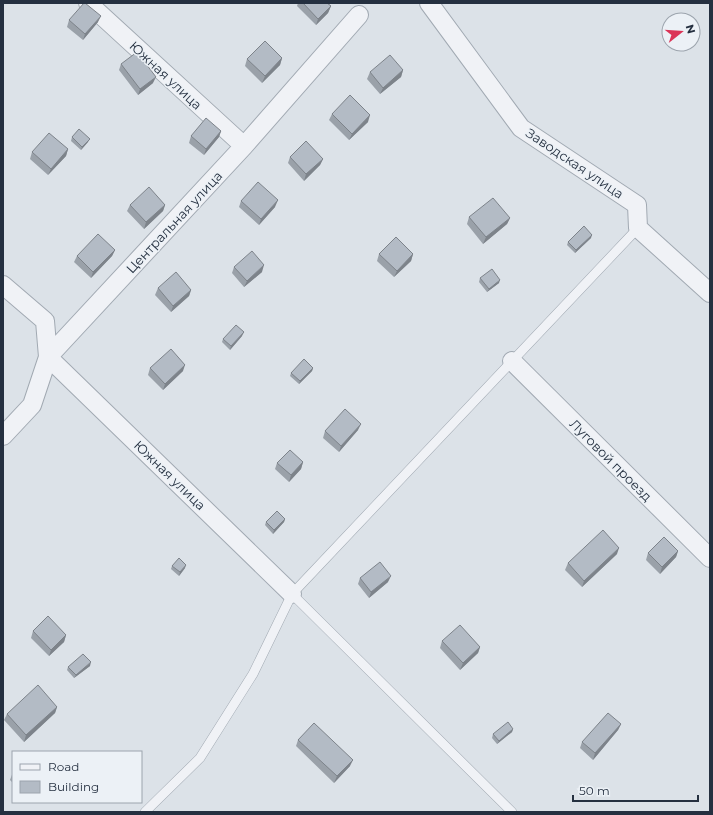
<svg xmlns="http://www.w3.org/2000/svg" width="713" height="815" font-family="Montserrat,sans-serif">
<rect width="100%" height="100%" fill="#dce2e8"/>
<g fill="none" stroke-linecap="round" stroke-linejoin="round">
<defs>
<path id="lane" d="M145 812 200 758 253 674 292 594
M512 812 292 594 638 228"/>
<path id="street" d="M88 3 244 146
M429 3 521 128 637 205 638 228 710 293
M3 285 45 321 48 357 292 594
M512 361 710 558
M3 436 32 405 48 357 244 146 359 15"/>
</defs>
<use href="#lane" stroke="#a1a9b2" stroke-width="10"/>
<use href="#street" stroke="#a1a9b2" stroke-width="20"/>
<use href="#lane" stroke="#f0f2f6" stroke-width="9"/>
<use href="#street" stroke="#f0f2f6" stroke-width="18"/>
</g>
<path fill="#9aa1a9" d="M298 3H327L331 6 328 13 316 25 297 6Z
M69 20 98 22 83 40 67 27Z
M282 58 280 65 262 83 245 66 247 59Z
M121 64 153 83 138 95 119 70Z
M403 70 401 77 380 94 367 79 370 72Z
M332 114 368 122 349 140 329 120Z
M221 131 219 137 204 155 189 143 191 136Z
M72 137 88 142 81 150 71 141Z
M68 149 66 156 48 175 30 159 32 152Z
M290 157 323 159 320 165 304 181 288 163Z
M241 201 275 207 259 225 239 207Z
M130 205H165L163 211 144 229 127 211Z
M469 217 510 218 507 224 483 244 467 224Z
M591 238 575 253 567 245 568 242Z
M115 250 112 256 91 278 74 262 77 256Z
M379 254H413L411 261 394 277 377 261Z
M234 267 262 272 244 287 232 273Z
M480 278 499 283 487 292 479 282Z
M158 288 191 290 189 296 171 312 155 295Z
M242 336 230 350 222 342 223 339Z
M150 368 183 371 163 390 148 375Z
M313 368 312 371 299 384 290 376 291 373Z
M358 430 339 452 323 438 325 431Z
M303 462 301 469 289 482 275 469 277 463Z
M285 519 284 522 273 534 265 525 266 522Z
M678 551 676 557 660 574 646 560 648 553Z
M617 554 582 587 565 570 568 563Z
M172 566 185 568 179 576 171 569Z
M360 578 388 582 369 598 358 584Z
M33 631 66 635 64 642 49 656 31 638Z
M442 641 480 647 478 653 460 670 440 648Z
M90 666 74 678 67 670 68 667Z
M57 707 55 713 24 742 4 720 7 714Z
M621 724 618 730 593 760 580 748 582 742Z
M513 729 512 732 497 744 492 738 493 734Z
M298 740 350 766 334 783 296 746Z
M13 772V783L10 780Z"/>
<path fill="#7d838a" d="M331 6 328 13 316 25 318 19Z
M101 16 98 22 83 40 85 34Z
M282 58 280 65 262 83 265 76Z
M403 70 401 77 380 94 383 88Z
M156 77 153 83 138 95 140 89Z
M370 115 368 122 349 140 352 134Z
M221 131 219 137 204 155 206 149Z
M90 139 88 142 81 150 82 147Z
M68 149 66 156 48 175 51 169Z
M323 159 320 165 304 181 306 174Z
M278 200 275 207 259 225 261 219Z
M165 205 163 211 144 229 146 222Z
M510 218 507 224 483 244 486 237Z
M592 235 591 238 575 253 576 250Z
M115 250 112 256 91 278 93 272Z
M413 254 411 261 394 277 397 271Z
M264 265 262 272 244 287 247 281Z
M500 280 499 283 487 292 489 289Z
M191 290 189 296 171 312 173 306Z
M244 332 242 336 230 350 231 346Z
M185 365 183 371 163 390 165 384Z
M313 368 312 371 299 384 300 381Z
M361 424 358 430 339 452 341 446Z
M303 462 301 469 289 482 291 475Z
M285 519 284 522 273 534 274 530Z
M619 548 617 554 582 587 584 581Z
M678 551 676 557 660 574 662 567Z
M186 565 185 568 179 576 180 572Z
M391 576 388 582 369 598 371 592Z
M66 635 64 642 49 656 51 650Z
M480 647 478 653 460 670 463 663Z
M91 662 90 666 74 678 76 675Z
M57 707 55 713 24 742 26 735Z
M621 724 618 730 593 760 595 753Z
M513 729 512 732 497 744 499 741Z
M353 760 350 766 334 783 337 776Z"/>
<path fill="#b3bbc5" stroke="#7d838a" d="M84 3H85L101 16 85 34 69 20Z
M303 3H327L331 6 318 19Z
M265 41 282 58 265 76 247 59Z
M137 52 156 77 140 89 121 64Z
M390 55 403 70 383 88 370 72Z
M350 95 370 115 352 134 332 114Z
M206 118 221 131 206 149 191 136Z
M79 129 90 139 82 147 72 137Z
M49 133 68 149 51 169 32 152Z
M306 141 323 159 306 174 290 157Z
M258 182 278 200 261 219 241 201Z
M149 187 165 205 146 222 130 205Z
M493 198 510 218 486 237 469 217Z
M584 226 592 235 576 250 568 242Z
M98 234 115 250 93 272 77 256Z
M396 237 413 254 397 271 379 254Z
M252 251 264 265 247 281 234 267Z
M492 269 500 280 489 289 480 278Z
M176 272 191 290 173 306 158 288Z
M236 325 244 332 231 346 223 339Z
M171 349 185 365 165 384 150 368Z
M304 359 313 368 300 381 291 373Z
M345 409 361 424 341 446 325 431Z
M290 450 303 462 291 475 277 463Z
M277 511 285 519 274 530 266 522Z
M603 530 619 548 584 581 568 563Z
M664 537 678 551 662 567 648 553Z
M179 558 186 565 180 572 172 566Z
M380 562 391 576 371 592 360 578Z
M48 616 66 635 51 650 33 631Z
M460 625 480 647 463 663 442 641Z
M83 654 91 662 76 675 68 667Z
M38 685 57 707 26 735 7 714Z
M608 713 621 724 595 753 582 742Z
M508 722 513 729 499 741 493 734Z
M314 723 353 760 337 776 298 740Z"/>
<g text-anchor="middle" stroke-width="3" stroke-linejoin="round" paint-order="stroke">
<g font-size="13" fill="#253040" stroke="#ecf1f6">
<text transform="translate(166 75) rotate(43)" y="5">Южная улица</text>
<text transform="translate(575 163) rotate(34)" y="5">Заводская улица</text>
<text transform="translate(174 222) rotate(-47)" y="5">Центральная улица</text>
<text transform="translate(611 460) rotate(45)" y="5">Луговой проезд</text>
<text transform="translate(170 475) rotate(44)" y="5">Южная улица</text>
</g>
</g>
<rect width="713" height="815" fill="none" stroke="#253040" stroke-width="8"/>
<rect x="12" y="751" width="130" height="52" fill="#ecf1f6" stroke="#9ca4ad"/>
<rect x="20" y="764" width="20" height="6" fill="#f0f2f6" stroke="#9ca4ad"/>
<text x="48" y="771" font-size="12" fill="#253040">Road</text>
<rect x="20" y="781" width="20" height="12" fill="#b3bbc5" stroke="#9ca4ad"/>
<text x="48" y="791" font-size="12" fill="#253040">Building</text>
<g transform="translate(681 32) rotate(73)"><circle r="19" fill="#ecf1f6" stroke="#9ca4ad"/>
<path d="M0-3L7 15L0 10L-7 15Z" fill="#db3457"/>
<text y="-6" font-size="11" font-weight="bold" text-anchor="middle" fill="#253040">N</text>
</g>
<path d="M573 795v6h125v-6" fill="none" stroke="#253040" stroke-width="2"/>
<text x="579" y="795" font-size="12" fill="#253040" stroke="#ecf1f6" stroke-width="3" paint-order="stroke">50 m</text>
</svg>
